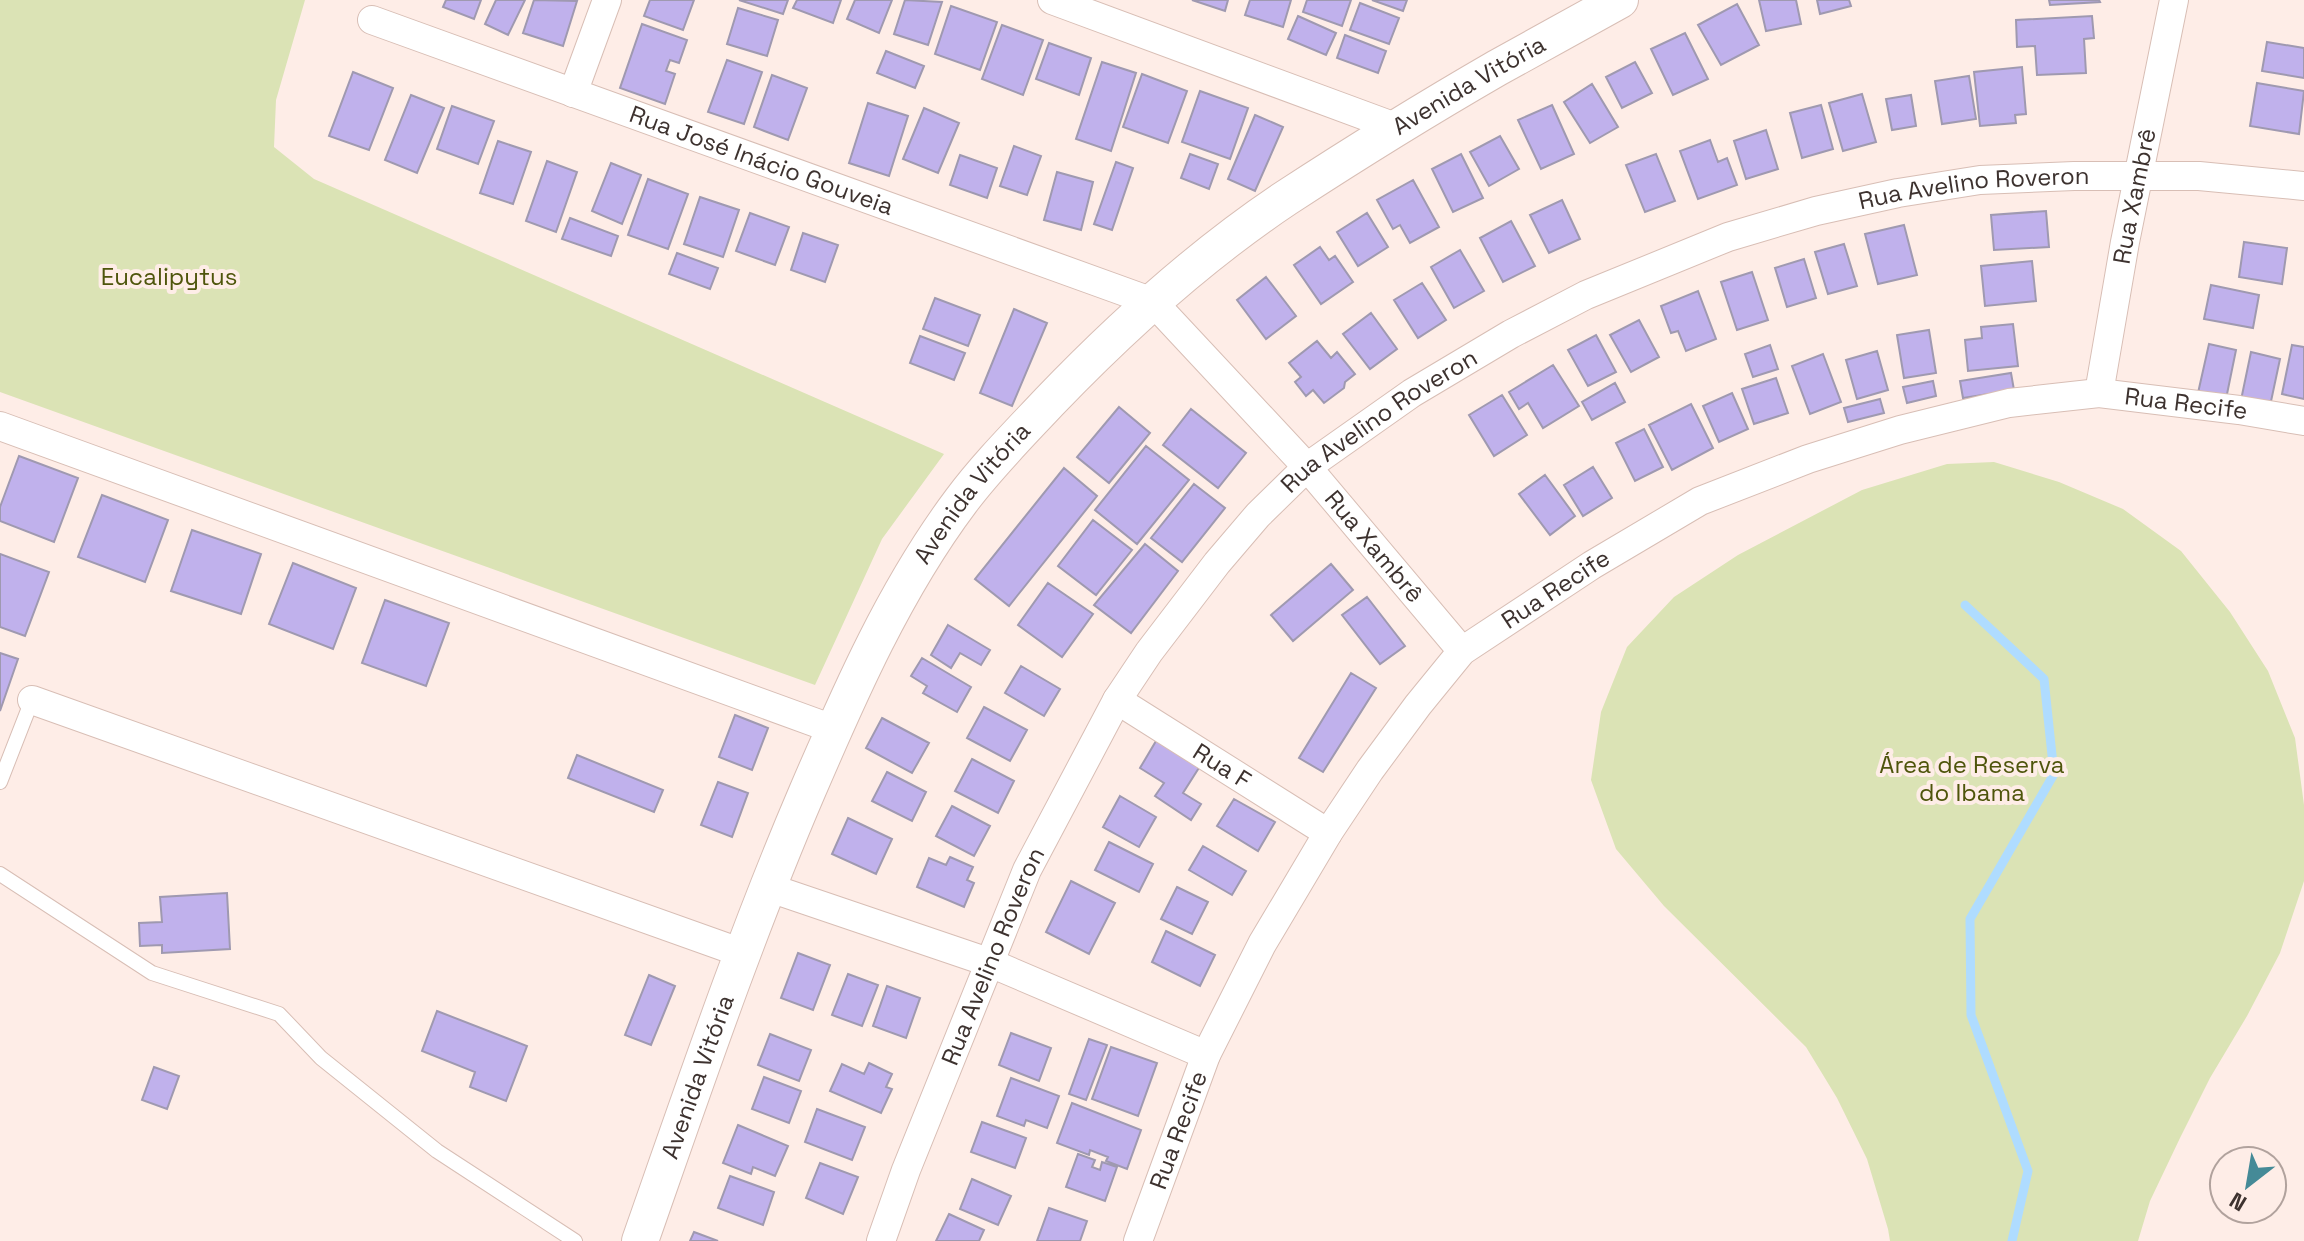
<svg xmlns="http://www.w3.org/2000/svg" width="2304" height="1241" font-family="'Space Grotesk',sans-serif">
<rect width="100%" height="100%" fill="#feede7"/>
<path fill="#dbe3b5" d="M0 0H305L276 100 274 147 314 179 944 454 882 539 815 685 0 392Z
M1994 462 2059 482 2123 509 2181 551 2230 612 2268 671 2295 738 2304 805V881L2280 953 2247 1016 2210 1078 2180 1138 2150 1201 2138 1241H1890L1888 1229 1867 1159 1837 1098 1806 1047 1664 906 1616 849 1591 780 1601 712 1627 647 1674 597 1738 555 1862 490 1947 464Z"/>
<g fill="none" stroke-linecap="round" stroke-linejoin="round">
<path stroke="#afdcff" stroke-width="9" d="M1965 605 2044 679 2054 774 1970 919 1971 1015 2028 1171 2012 1241"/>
</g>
<path fill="#c0b1ec" stroke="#9f99b0" stroke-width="2" d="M446 0H481L474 19 443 7Z
M496 0H525L508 35 485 24Z
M534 0 577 1 563 46 523 33Z
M650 0H694L683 30 644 16Z
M739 0H788L783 14Z
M797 0H841L833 23 793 8Z
M855 0H892L879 33 847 19Z
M905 0 942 2 928 45 894 34Z
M1192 0H1228L1225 11Z
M1250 0H1291L1283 27 1245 15Z
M1307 0H1351L1342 26 1303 12Z
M1372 0H1407L1403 11Z
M1759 0H1796L1801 24 1766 31Z
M1817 0H1849L1851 6 1820 14Z
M2049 0H2099L2100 2 2050 5Z
M1360 3 1399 18 1389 44 1350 30Z
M1737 4 1759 45 1721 65 1698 25Z
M951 6 997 22 980 70 935 54Z
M738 8 778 20 767 56 727 44Z
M1298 16 1336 33 1326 55 1288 39Z
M2092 16 2094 38 2084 39 2086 73 2037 75 2035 46 2017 47 2016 20Z
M642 24 687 40 679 63 670 60 666 71 675 74 665 104 620 88Z
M1002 25 1043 40 1023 95 982 79Z
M1685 33 1708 79 1673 95 1651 49Z
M1345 35 1386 51 1378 73 1337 58Z
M2267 42 2304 48V78L2262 71Z
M1049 43 1091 58 1079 95 1036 79Z
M886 51 924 66 915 88 877 73Z
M727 60 762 72 744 124 708 112Z
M1102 62 1136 73 1111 151 1076 139Z
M1635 62 1652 93 1622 108 1606 77Z
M2022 67 2026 114 2015 115 2016 123 1980 126 1974 72Z
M353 72 393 88 369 150 329 136Z
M1142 74 1187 91 1168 143 1123 127Z
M772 75 807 88 788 140 754 127Z
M1969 76 1976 119 1942 124 1935 81Z
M2257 83 2304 91 2299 134 2250 126Z
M1592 84 1618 127 1590 143 1564 102Z
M1200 91 1248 108 1230 159 1182 142Z
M1862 94 1876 142 1843 151 1829 103Z
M411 95 444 108 417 173 385 160Z
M1911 95 1916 126 1892 130 1886 99Z
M868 103 908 116 889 176 849 163Z
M1552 105 1574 154 1541 169 1518 120Z
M1821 105 1833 149 1802 158 1790 113Z
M452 106 494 121 478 164 437 149Z
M924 108 959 123 938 173 903 159Z
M1255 115 1283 127 1255 191 1228 179Z
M1766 130 1778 169 1746 179 1734 141Z
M1500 136 1519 169 1489 186 1470 152Z
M1710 140 1718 162 1727 158 1737 185 1698 199 1680 151Z
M498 141 531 152 513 204 480 193Z
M1014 146 1041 156 1027 195 1000 186Z
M1190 154 1218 164 1209 189 1181 178Z
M1461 154 1483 198 1453 212 1432 169Z
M1656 154 1675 201 1645 212 1626 165Z
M960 155 997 168 987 198 950 185Z
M547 161 577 172 556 232 526 221Z
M1116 162 1133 168 1112 230 1094 224Z
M611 163 641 175 622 224 592 211Z
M1057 172 1093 182 1081 230 1044 220Z
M648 179 688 194 668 249 628 235Z
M1413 180 1439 227 1410 243 1400 225 1393 229 1377 200Z
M700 197 739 210 723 257 684 244Z
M1562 200 1580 239 1549 253 1530 215Z
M2046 211 2049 247 1994 250 1991 215Z
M750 213 789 227 775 265 736 251Z
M1367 213 1388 247 1358 266 1337 232Z
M570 218 618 236 611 256 562 239Z
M1511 221 1535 266 1503 282 1480 238Z
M1904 225 1917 275 1878 284 1865 234Z
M803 233 838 245 825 282 791 270Z
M2244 242 2287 248 2282 284 2239 277Z
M1844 244 1857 286 1828 294 1815 252Z
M1320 247 1329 260 1335 256 1353 282 1321 304 1294 265Z
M1460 250 1484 291 1454 308 1431 267Z
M677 253 718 268 710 289 669 274Z
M1804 259 1816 298 1787 307 1775 268Z
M2032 261 2036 301 1985 306 1981 266Z
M1752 272 1768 320 1737 330 1721 282Z
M1266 277 1296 316 1266 339 1237 300Z
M1422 283 1446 320 1418 338 1394 300Z
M2211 285 2259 295 2253 328 2204 319Z
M1698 291 1716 339 1686 351 1678 331 1671 333 1661 306Z
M935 298 980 315 968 346 923 329Z
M1014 309 1047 323 1012 406 980 393Z
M1371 313 1397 349 1370 369 1343 334Z
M1639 320 1659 357 1631 372 1610 335Z
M2013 324 2018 366 1968 371 1965 340 1982 338 1981 327Z
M1929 330 1936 373 1904 378 1897 335Z
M1596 335 1616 372 1588 386 1568 350Z
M920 336 965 353 954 380 910 363Z
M1317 341 1331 358 1337 352 1355 374 1345 382 1344 388 1324 403 1313 390 1306 396 1295 382 1301 377 1289 363Z
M2209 344 2236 350 2226 399 2198 393Z
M1770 345 1778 369 1753 377 1745 354Z
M2292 345 2304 347V399L2282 394Z
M1877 351 1888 390 1857 399 1846 360Z
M2251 352 2280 359 2270 406 2241 400Z
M1823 354 1841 402 1810 414 1792 366Z
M1553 365 1579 406 1543 428 1528 403 1519 409 1509 392Z
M2011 373 2014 390 1963 398 1960 381Z
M1776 378 1788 413 1754 424 1742 389Z
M1933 381 1936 396 1907 403 1903 387Z
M1615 383 1625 402 1592 420 1582 402Z
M1732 393 1748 429 1719 442 1703 406Z
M1502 395 1527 435 1494 456 1469 415Z
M1880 399 1884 413 1848 422 1844 408Z
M1691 404 1713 448 1672 470 1649 425Z
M1119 407 1150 433 1109 483 1077 457Z
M1191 409 1246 453 1218 488 1163 445Z
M1644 429 1663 467 1635 481 1616 443Z
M1146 446 1189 480 1137 544 1095 510Z
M19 456 78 478 54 542 0 521V507Z
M1593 467 1612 498 1583 516 1564 485Z
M1064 468 1097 496 1009 606 975 579Z
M1545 475 1575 516 1550 535 1519 494Z
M1194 484 1225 508 1182 562 1151 538Z
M102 495 168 520 145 582 78 557Z
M1093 520 1132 550 1096 595 1058 566Z
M192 530 261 554 241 614 171 591Z
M1145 544 1178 571 1131 633 1094 605Z
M0 554 49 572 25 636 0 627Z
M293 563 356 588 333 649 269 624Z
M1331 564 1353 590 1293 641 1271 615Z
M1048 583 1093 614 1062 657 1018 625Z
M1367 597 1405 646 1380 664 1342 615Z
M385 600 449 623 426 686 362 663Z
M948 625 990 650 981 665 960 653 951 668 931 655Z
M0 653 18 659 0 711Z
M922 658 971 687 957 712 923 693 927 686 911 676Z
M1021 666 1060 689 1044 716 1005 693Z
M1351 673 1376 688 1323 772 1299 758Z
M984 707 1027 730 1010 761 967 738Z
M735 715 768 728 752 770 719 757Z
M882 718 929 743 912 773 866 748Z
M1159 736 1202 763 1183 793 1201 804 1191 820 1155 796 1164 783 1140 768Z
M577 755 663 790 654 812 568 778Z
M972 759 1014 781 998 813 955 791Z
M887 772 926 792 912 821 872 801Z
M718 782 748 793 732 837 701 825Z
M1120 796 1156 817 1139 847 1103 827Z
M1234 799 1275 822 1258 851 1217 826Z
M952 806 990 826 974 856 936 836Z
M848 818 892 839 876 874 832 854Z
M1109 842 1153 864 1139 892 1095 870Z
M1203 846 1246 871 1232 895 1189 870Z
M950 857 973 867 967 880 974 883 964 907 917 887 929 858 946 865Z
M1071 881 1115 903 1089 954 1046 932Z
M1177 887 1208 902 1192 934 1161 919Z
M227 893 230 949 162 953V945L140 946 139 923 162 922 160 897Z
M1166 931 1215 955 1200 986 1152 962Z
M798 953 830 965 813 1010 781 998Z
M848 974 878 985 862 1026 832 1015Z
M649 975 675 986 651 1045 625 1035Z
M887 986 920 998 906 1038 873 1026Z
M437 1011 527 1046 506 1101 470 1087 475 1072 422 1051Z
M1011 1033 1051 1048 1039 1081 999 1065Z
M770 1034 811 1050 799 1081 758 1065Z
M1089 1039 1107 1045 1086 1100 1069 1094Z
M1111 1047 1157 1063 1138 1116 1092 1099Z
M869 1063 892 1074 886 1087 892 1089 881 1113 830 1091 842 1064 864 1074Z
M154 1067 179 1076 167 1109 142 1100Z
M764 1077 801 1091 789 1123 752 1109Z
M1011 1078 1059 1096 1047 1128 1026 1120 1024 1126 997 1116Z
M1072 1103 1141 1130 1127 1169 1106 1161 1108 1157 1090 1150 1089 1155 1057 1143Z
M817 1109 865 1127 852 1160 805 1142Z
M982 1122 1026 1138 1015 1168 971 1152Z
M738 1125 788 1146 775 1176 753 1167 751 1174 723 1163Z
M1078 1154 1095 1160 1092 1167 1100 1170 1102 1162 1117 1167 1105 1201 1066 1187Z
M820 1163 858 1177 843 1214 806 1198Z
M730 1176 774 1192 763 1225 718 1208Z
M972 1179 1011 1196 998 1225 960 1209Z
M1049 1208 1087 1221 1080 1241H1037Z
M949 1214 984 1230 979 1241H936Z
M694 1232 718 1241H690Z"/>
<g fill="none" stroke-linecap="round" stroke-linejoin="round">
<defs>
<path id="service" d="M0 782 32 700
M0 874 152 973 279 1014 321 1058 437 1151 575 1241"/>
<g id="minor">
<path d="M1052 0 1398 128"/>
<path id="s1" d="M372 20 1153 302 1307 467 1462 651"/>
<path d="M573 93 607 0"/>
<path id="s2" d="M2099 393 2125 242 2174 0"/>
<path d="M0 426 833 729"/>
<path d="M32 700 742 953"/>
<path id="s3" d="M1117 700 1328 833"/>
<path d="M767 887 988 962 1206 1055"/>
<path id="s4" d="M881 1241 906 1170 1027 870 1117 700 1149 652 1217 563 1258 515 1307 467 1412 393 1511 334 1586 295 1728 237 1816 211 1898 193 1980 180 2074 176H2199L2304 186"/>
<path id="s5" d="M1138 1241 1206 1055 1262 944 1328 833 1370 770 1418 705 1462 651 1592 565 1700 501 1808 459 1900 430 2009 403 2099 393 2239 410 2304 421"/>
</g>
<g id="tertiary">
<path id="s6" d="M640 1241C693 1090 744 939 807 792 850 692 895 589 961 501 987 466 1019 434 1049 402 1121 327 1199 256 1286 198 1355 153 1426 109 1497 68 1538 45 1579 23 1620 0"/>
</g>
</defs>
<use href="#service" stroke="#d8beb5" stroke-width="16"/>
<use href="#minor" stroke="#d8beb5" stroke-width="30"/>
<use href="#tertiary" stroke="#d8beb5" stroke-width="38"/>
<use href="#service" stroke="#fff" stroke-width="14"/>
<use href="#minor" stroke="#fff" stroke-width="28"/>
<use href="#tertiary" stroke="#fff" stroke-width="36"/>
</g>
<g text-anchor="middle" stroke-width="8" stroke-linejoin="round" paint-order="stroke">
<g font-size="24" fill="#3d322f" stroke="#feede7">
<text dy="8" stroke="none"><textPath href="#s6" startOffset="1470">Avenida Vitória</textPath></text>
<text dy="8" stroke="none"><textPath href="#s1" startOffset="414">Rua José Inácio Gouveia</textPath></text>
<text dy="8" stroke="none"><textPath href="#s4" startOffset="1626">Rua Avelino Roveron</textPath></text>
<text dy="8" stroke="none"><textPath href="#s2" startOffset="200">Rua Xambrê</textPath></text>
<text dy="8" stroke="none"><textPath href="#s5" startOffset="1462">Rua Recife</textPath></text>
<text dy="8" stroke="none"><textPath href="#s4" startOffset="978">Rua Avelino Roveron</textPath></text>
<text dy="8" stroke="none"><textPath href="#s6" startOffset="822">Avenida Vitória</textPath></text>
<text dy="8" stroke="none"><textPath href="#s1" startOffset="1160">Rua Xambrê</textPath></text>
<text dy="8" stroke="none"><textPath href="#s5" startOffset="790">Rua Recife</textPath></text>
<text dy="8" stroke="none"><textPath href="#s3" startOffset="124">Rua F</textPath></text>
<text dy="8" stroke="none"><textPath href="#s4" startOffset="306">Rua Avelino Roveron</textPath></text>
<text dy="8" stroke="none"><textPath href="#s6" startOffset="174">Avenida Vitória</textPath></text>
<text dy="8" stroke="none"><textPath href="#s5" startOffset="118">Rua Recife</textPath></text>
</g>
<g font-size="24" fill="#4e550b" stroke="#feede7">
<text x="169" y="285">Eucalipytus</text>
<text x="1972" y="773">Área de Reserva<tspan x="1972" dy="28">do Ibama</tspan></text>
</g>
</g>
<g transform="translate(2248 1185) rotate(211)"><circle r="38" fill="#feede7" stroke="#b1a29d" stroke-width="2"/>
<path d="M0-6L14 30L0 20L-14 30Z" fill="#458a97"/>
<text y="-12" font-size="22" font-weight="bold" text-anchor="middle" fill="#3d322f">N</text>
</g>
</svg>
